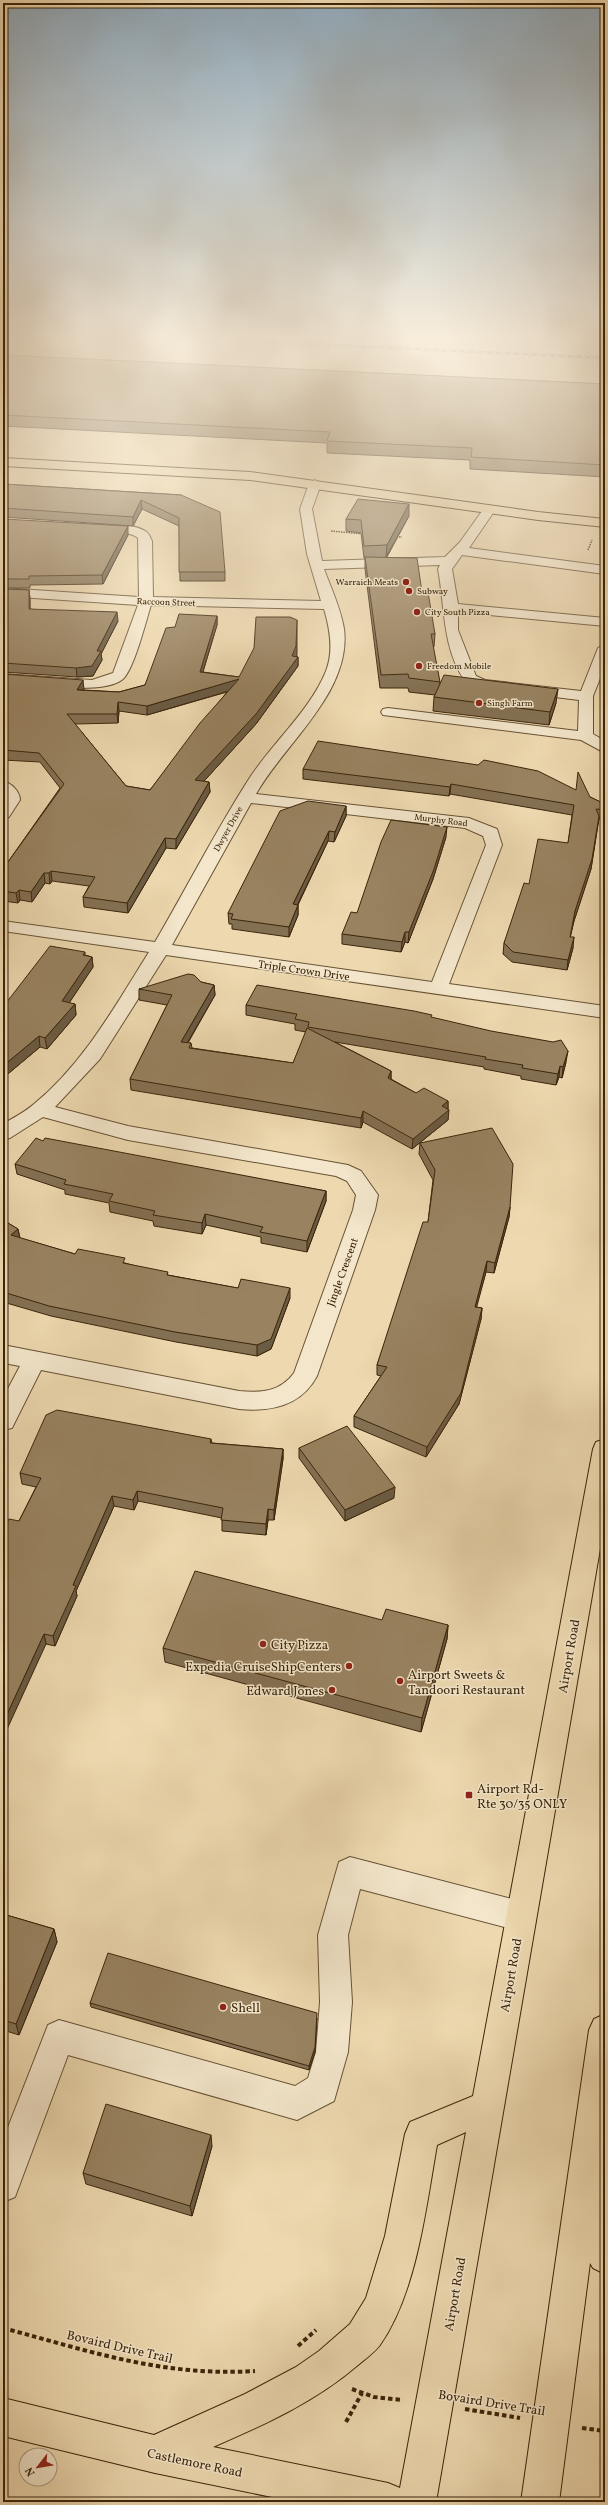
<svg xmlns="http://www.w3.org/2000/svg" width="608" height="2505" font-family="Vollkorn,serif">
<rect width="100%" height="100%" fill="#edd8af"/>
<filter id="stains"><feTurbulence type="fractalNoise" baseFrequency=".005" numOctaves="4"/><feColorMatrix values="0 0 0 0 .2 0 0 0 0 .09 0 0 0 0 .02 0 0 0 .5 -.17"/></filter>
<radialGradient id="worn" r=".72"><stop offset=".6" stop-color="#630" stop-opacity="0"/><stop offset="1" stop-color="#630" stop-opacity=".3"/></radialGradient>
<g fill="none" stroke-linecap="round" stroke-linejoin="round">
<defs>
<path id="minor" d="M315 480 321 484 312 509 322 561 445 557 460 542 485 507 489 506 495 510 469 548 605 566V574L462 555 452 569 458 604 605 618V626L458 612V630L476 676 485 680 581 691 598 648 605 644V666L593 696V734L605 741V753L581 740 383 715 381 712 383 709 388 708 578 731 579 700 481 688 465 681C442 648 445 606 438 569L440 565 324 569C331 588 341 609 344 629 352 692 284 744 256 794L469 818 497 829 502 845 449 984 605 1006V1018L166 955 100 1059 55 1107 128 1126 348 1165 361 1171 378 1195 375 1210 317 1376C301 1406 271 1412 239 1409L41 1370 12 1428 3 1430V1398L20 1366 3 1363V1345L239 1391C261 1393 280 1392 294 1373L353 1210 356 1195 347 1181 336 1176 128 1140 43 1117 10 1138 3 1140V1124C13 1118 25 1112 34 1104 84 1063 115 1006 149 952L3 931V921L155 942C186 889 214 834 247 782 270 745 310 711 326 671 334 651 330 629 324 609L151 605C146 621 134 669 123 679 104 696 29 684 3 682V674L92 680 113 673 138 605 3 596V588L139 597 138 538C126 528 98 536 92 527 98 519 137 525 145 531 149 533 150 537 152 541L153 597 321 601 307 554 300 509 309 484ZM251 803 465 828 483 836 486 845 432 982 172 945Z
M3 781C11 783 20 791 20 800L9 817 3 819Z
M350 1857 520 1901 531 1905 535 1916 531 1927 520 1931 360 1889 348 1935 352 2002 348 2052 334 2101 297 2120 68 2055 15 2197 3 2202V2140L48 2025 59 2020 295 2086 308 2078 316 2052 320 2002 318 1935 339 1862Z"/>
<path id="major" d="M3 458 250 472 538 512 605 519V527L538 520 250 480 3 466Z
M605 1439V1520L436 2502H296L155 2473 3 2436V2398L154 2435 245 2394 296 2367 319 2351 350 2324 366 2298 385 2236 405 2134 410 2122 473 2096 593 1449 596 1442ZM466 2132 400 2488 388 2483 213 2447C264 2425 315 2402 358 2365 365 2359 374 2353 380 2345 417 2292 426 2207 437 2145Z
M605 2014V2274L593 2268 590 2263 559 2502H521L589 2030 594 2019Z"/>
</defs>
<use href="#minor" stroke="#685234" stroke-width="2"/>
<use href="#major" stroke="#3b250b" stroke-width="2"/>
<path stroke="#3b250b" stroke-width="1.5" stroke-dasharray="1.5 1" stroke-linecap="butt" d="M331 531 364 534
M394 537H402
M588 550 592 540"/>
<path stroke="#3b250b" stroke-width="4" stroke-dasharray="4.5 3" stroke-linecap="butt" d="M3 2328C89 2351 164 2377 255 2371
M298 2346 316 2330
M352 2389 374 2397 403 2400
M465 2409 520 2418
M346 2422 362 2393
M582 2428 605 2431"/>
<use href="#minor" fill="#f3e6cb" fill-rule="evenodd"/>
<use href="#major" fill="#edd8af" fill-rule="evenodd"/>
<defs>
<path id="rail" d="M186 338 605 358"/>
</defs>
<use href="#rail" stroke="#3b250b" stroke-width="2.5"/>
<use href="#rail" stroke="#f3e6cb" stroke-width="1.5" stroke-dasharray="4.5" stroke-linecap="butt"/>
</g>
<path fill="#837053" stroke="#3b250b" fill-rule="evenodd" d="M3 355 605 384V477L470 469V460L327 453V443L3 426Z
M3 484 181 495 225 572V581H180L179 526 142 509 133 526 3 517Z
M409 516 387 557 422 592 435 634 434 647H433L440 684 556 703 549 725 433 711 434 697 435 695 409 692 408 688H380L365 569V558H364L361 533 346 531V519Z
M3 519 128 535 103 584 30 585V588H3Z
M3 589 29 590 30 599V609L118 621 101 654 102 660 93 676 77 677 3 672V674L84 690 119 692 145 685 175 627 217 616V625L203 672 239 677 297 655 296 656 298 657V666L256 724 204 781 209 782 210 792 176 849 166 848 128 913 84 907 83 897 89 886 52 881 50 884 45 883 32 902 20 900 18 903 3 901V869L60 788 40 762 3 760ZM227 692 150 790 126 786 75 724 118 723 119 711 147 715Z
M303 769 590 797 605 804V820L599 819 591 869 574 921 570 937 573 948 567 970 512 962 503 954 504 943 529 884 568 843 572 815 450 794 449 796 303 779Z
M346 806V816L334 842 328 841 298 905V915L289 937 232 929V924H229L228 913Z
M446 837 433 879 408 943 405 942 401 952 342 944V934L357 913Z
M85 952V955L92 957 93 967 69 1003 75 1004 76 1015 47 1049 40 1047 3 1078V1007Z
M201 982 214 985 215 995 188 1043H191L192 1048 293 1063 306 1032 295 1030V1024L246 1015V1005L432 1018 566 1062 562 1078 559 1077 556 1085 521 1079V1076L484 1069V1067L335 1042 391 1071V1079L416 1093 448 1101V1120L412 1149 363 1122 361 1128 131 1090 130 1079 167 1005 139 1000V989Z
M43 1141 326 1191V1201L307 1252 261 1243V1237L206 1225 202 1234 154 1226 153 1221 110 1212 109 1203 65 1194V1190L17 1174 15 1164Z
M420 1143 510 1207 509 1217 494 1273 486 1272 476 1307 482 1308 481 1319 459 1404 426 1457 354 1427V1416L381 1376 377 1375V1365L428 1222 433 1180 419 1154Z
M3 1220 18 1229 20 1238 75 1254 125 1263 168 1275 290 1298 271 1349 257 1356 176 1342 51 1316 3 1302Z
M211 1439 212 1443 283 1449V1459L274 1520H268L266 1535 222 1531V1518L138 1501 134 1510 114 1506 76 1591 77 1596 55 1646 46 1644 19 1521 36 1487 22 1484 20 1473Z
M299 1448 394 1498 345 1521 299 1458Z
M448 1625 447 1639 421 1732 165 1662 163 1648Z
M3 1914 54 1929 57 1942 19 2035 3 2030Z
M90 2003 315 2052 309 2070 91 2007Z
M212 2146 192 2216 86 2184 83 2173Z"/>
<path fill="#6a5b43" stroke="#3b250b" d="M141 500 142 509 133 526V517Z
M409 504V516L386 557 387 545Z
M128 526V535L103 584 102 575Z
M29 590 30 599V618L29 609Z
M117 612 118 621 101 654 102 660 93 676 77 677 76 668 97 651Z
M217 616V625L200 681V672Z
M297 620V655L293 664 298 657V666L256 724 196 790 195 780 292 656Z
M239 679V688L147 715V706Z
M83 680 84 690H77Z
M558 689 556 703 549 725 550 712Z
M118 702 119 711 118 723 117 714Z
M209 782 210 792 176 849V839Z
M451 784 450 794 449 796 450 787Z
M346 806V816L334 842 335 832Z
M599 816 591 869 574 921 568 947 570 937 575 911Z
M447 827 446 837 433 879 408 943 409 932Z
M329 831 328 841 293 914V904Z
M165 838 166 848 128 913 127 903Z
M51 871 52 881 50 884 49 873Z
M44 873 45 883 32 902 31 892Z
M19 890 20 900 18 903 16 893Z
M298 905V915L289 937V927Z
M405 932V942L401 952 402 942Z
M574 937 573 948 567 970 568 960Z
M92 957 93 967 63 1012 62 1001Z
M214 985 215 995 182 1052 181 1042Z
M75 1004 76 1015 47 1049 45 1038Z
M39 1036 40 1047 3 1078V1066Z
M568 1051 566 1062 562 1078 563 1067Z
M560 1066 559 1077 556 1085 558 1074Z
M391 1071V1082L388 1078Z
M448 1101V1111L449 1110 448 1120 412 1149 413 1139 442 1106Z
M363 1111V1122L361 1128V1118Z
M326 1191V1201L307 1252V1241Z
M510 1207 509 1217 494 1273 495 1263Z
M205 1214 206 1225 202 1234V1223Z
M18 1229 20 1240 11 1235Z
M487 1261 486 1272 474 1317 475 1307Z
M290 1288V1298L271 1349 257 1356V1345Z
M482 1308 481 1319 459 1404 426 1457 427 1447Z
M283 1449V1459L274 1520V1510Z
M395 1487 394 1498 345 1521V1510Z
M137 1491 138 1501 134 1510 133 1500Z
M112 1496 114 1506 76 1591 77 1596 55 1646 53 1636 73 1585Z
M268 1509V1520L266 1535V1524Z
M448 1625 447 1639 421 1732 422 1718Z
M44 1634 46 1644 3 1738V1723Z
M54 1929 57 1942 19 2035 16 2024Z
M317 2018 315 2052 309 2070V2066Z
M211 2135 212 2146 192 2216 190 2206Z"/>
<path fill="#988260" stroke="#3b250b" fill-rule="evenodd" d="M3 355 605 384V465L471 457 472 448 327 441 330 432 3 415Z
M3 484 181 495 220 512 225 572H179V518L141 500 133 517 3 508Z
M358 499 409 504 387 545 364 546 361 520 346 519Z
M3 519 128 526 102 575 29 576V579H3Z
M365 557 417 558 422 592H428L435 634H431L440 682 409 678 408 674 381 675Z
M3 589 29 590V609L117 612 97 651H101L92 666 76 668 3 663Z
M179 614 217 616 200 672 239 677 254 648 256 617H290L297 620 296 646 292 656 298 657 256 714 195 780 209 782 176 839 165 838 127 903 83 897 95 877 51 871 49 873H44L31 892 19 890 16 893 3 891V869L64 784 39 753 3 750V674L83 680 77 690 119 692 145 685 166 628 175 627ZM239 679 200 723 150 790 126 786 67 714H117L118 702 147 706Z
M444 675 558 689 550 712 434 697Z
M318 741 478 765 484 760 538 771 576 790 578 772 590 797 605 804V810L596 809 599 816 592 859 575 911 570 937H574L568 960 513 952 504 943 524 883 529 884 538 839 568 843 574 805 451 784 450 787 303 769Z
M308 801 346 806 335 832 329 831 293 904 298 905 289 927 231 919 233 914 228 913 280 811Z
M391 820 447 827 434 869 409 932H405L402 942 342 934 351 912 357 913 381 842Z
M50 946 85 952 83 955 92 957 62 1001 75 1004 45 1038 39 1036 3 1066V1007Z
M188 974 194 975 201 982 214 985 181 1042 191 1043 189 1048 293 1063 307 1028 391 1071 388 1078 416 1093 424 1088 448 1101 442 1106 449 1110 413 1139 363 1111 361 1118 130 1079 172 995 139 989Z
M257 985 414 1011 432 1015 431 1017 491 1031 553 1042 561 1040 568 1051 563 1067 560 1066 558 1074 522 1068 523 1065 485 1059 486 1057 308 1027 309 1022 295 1019 297 1014 246 1005Z
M492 1128 513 1164 510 1207 495 1263 487 1261 475 1307 482 1308 461 1393 427 1447 354 1416 387 1367 377 1365 423 1222H428L435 1170 420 1143Z
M36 1138 43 1141 45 1138 326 1191 307 1241 260 1232 263 1227 205 1214 202 1223 153 1215 155 1211 109 1201 113 1194 64 1184 66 1180 15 1164Z
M3 1220 18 1229 11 1235 75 1254 78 1249 125 1258 123 1263 168 1272 167 1275 238 1288 241 1279 290 1288 271 1339 257 1345 175 1332 49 1306 3 1292Z
M57 1410 211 1439 210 1443 283 1449 274 1510 268 1509 266 1524 221 1520 223 1508 137 1491 133 1500 112 1496 73 1585 76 1586 53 1636 44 1634 3 1723V1531L9 1519 19 1521 41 1478 20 1473 46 1415Z
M347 1426 395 1487 345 1510 299 1448Z
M195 1571 382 1620 386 1609 448 1625 422 1718 163 1648Z
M3 1914 54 1929 16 2024 3 2020Z
M108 1953 317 2013 315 2047 309 2066 90 2003Z
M106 2104 211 2135 190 2206 83 2173Z"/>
<linearGradient id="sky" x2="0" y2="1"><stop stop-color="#91aabb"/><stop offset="0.49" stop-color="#f7eddb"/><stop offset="1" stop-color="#f7eddb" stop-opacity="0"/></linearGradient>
<rect width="608" height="689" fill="url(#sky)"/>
<g fill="#8f2418" stroke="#f3e6cb" stroke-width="1.5">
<circle cx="406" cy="582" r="4"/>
<circle cx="409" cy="591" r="4"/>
<circle cx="417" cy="612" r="4"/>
<circle cx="419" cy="666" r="4"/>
<circle cx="479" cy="703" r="4"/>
<circle cx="263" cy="1644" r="4"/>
<circle cx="349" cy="1666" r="4"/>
<circle cx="400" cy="1681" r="4"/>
<circle cx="332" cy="1690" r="4"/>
<rect x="465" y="1791" width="8" height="8" rx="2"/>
<circle cx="223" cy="2007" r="4"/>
</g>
<g text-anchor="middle" stroke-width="3" stroke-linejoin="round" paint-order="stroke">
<g font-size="9" fill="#3b250b" stroke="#f3e6cb" text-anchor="start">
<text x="398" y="585" text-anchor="end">Warraich Meats</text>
<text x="417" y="594">Subway</text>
<text x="425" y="615">City South Pizza</text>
<text x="427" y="669">Freedom Mobile</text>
<text x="487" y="706">Singh Farm</text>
</g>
<g font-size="9" fill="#3b250b" stroke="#f3e6cb">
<text transform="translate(166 602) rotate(2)" y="3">Raccoon Street</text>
<text transform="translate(441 820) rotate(7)" y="3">Murphy Road</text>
<text transform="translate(228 829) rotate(-61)" y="3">Dwyer Drive</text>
</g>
<g font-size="11" fill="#3b250b" stroke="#f3e6cb">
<text transform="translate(304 970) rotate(8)" y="4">Triple Crown Drive</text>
<text transform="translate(342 1272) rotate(-70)" y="4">Jingle Crescent</text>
</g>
<g font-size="13" fill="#3b250b" stroke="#f3e6cb" text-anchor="start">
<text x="271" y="1649">City Pizza</text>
<text x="341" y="1671" text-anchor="end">Expedia CruiseShipCenters</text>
<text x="408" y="1679">Airport Sweets &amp;<tspan x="408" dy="15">Tandoori Restaurant</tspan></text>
<text x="324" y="1695" text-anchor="end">Edward Jones</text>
<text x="477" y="1793">Airport Rd-<tspan x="477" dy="15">Rte 30/35 ONLY</tspan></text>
<text x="231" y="2012">Shell</text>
</g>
<g font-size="13" fill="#3b250b" stroke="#f3e6cb">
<text transform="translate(568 1656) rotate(-80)" y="5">Airport Road</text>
<text transform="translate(510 1975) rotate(-80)" y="5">Airport Road</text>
<text transform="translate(454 2294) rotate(-80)" y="5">Airport Road</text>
<text transform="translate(120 2346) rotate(13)" y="5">Bovaird Drive Trail</text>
<text transform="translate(492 2402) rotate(9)" y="5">Bovaird Drive Trail</text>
<text transform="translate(195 2462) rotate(12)" y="5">Castlemore Road</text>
</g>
</g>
<rect width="608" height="2505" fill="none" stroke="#edd8af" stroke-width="16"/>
<rect x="4" y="4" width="600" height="2497" fill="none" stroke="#3b250b" stroke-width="2"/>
<rect x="8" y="8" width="592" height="2489" fill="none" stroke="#3b250b"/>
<g transform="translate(38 2467) rotate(239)"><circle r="19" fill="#f3e6cb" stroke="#a9997e"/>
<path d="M0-3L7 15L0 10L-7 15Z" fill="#8f2418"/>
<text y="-6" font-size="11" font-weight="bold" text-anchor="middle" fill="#3b250b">N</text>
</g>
<rect width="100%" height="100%" filter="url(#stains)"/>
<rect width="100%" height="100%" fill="url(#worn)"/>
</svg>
